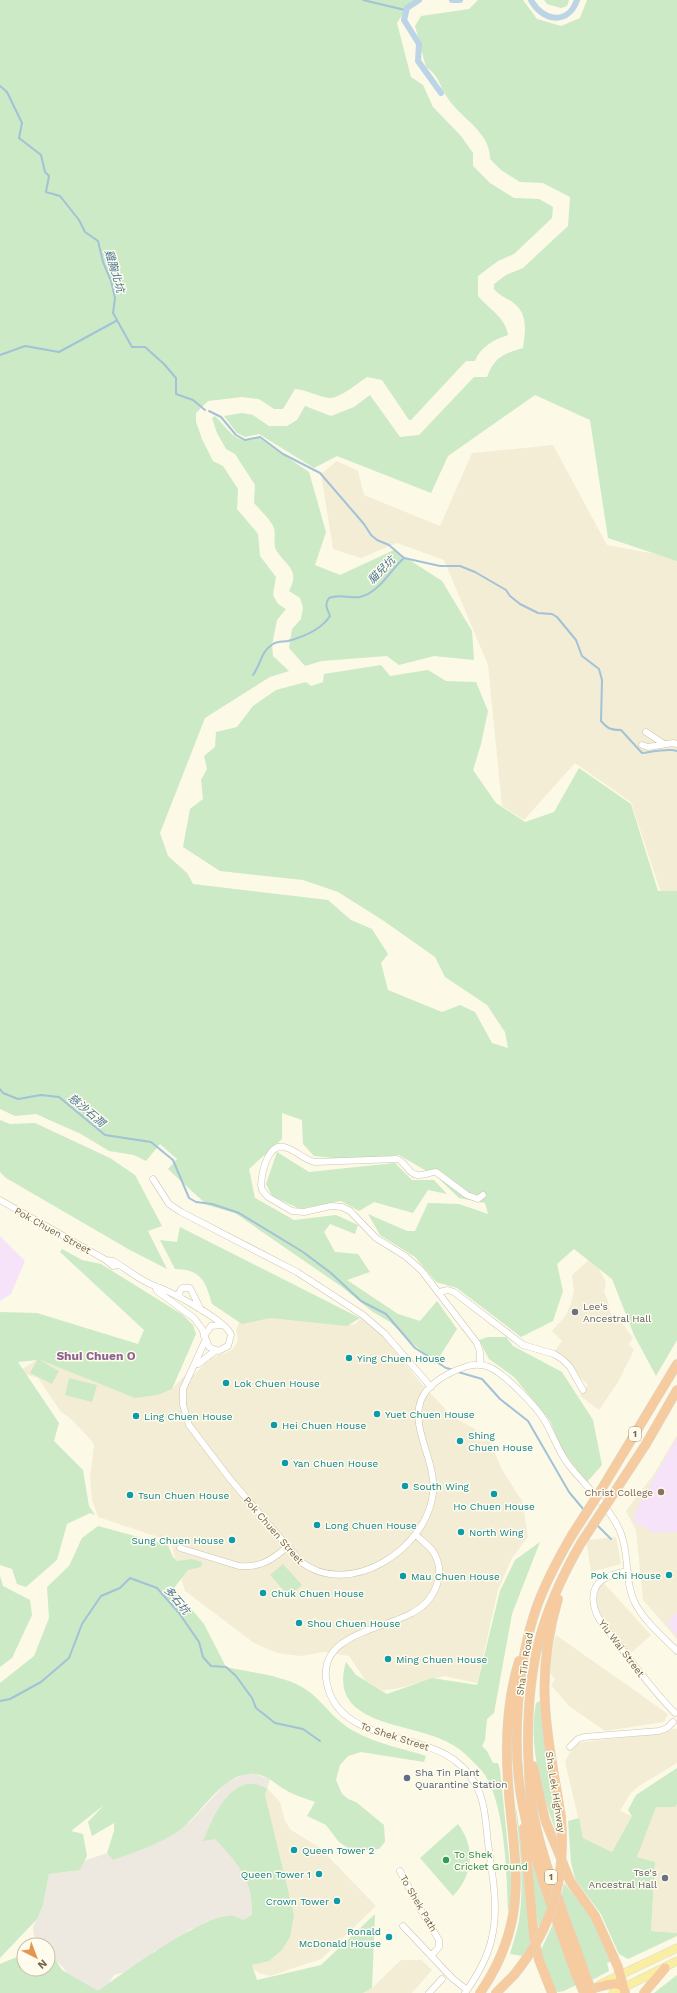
<svg xmlns="http://www.w3.org/2000/svg" width="677" height="1993" font-family="'Work Sans','Noto Sans TC',sans-serif">
<rect width="100%" height="100%" fill="#fcf9e7"/>
<path fill="#f4edd5" d="M553 445 607 545 677 558V897L664 902 631 802 575 763 524 820 502 806 488 665 444 560 397 543 361 558 333 549 321 474 337 461 358 471 364 495 440 526 472 453Z
M592 1257 606 1282 604 1292 608 1301 610 1312 613 1317 621 1321 633 1338 629 1344 634 1350 618 1382 599 1410 580 1396 588 1385 554 1352 562 1341 552 1331 566 1315 571 1303 574 1291 572 1275Z
M268 1314 352 1325 357 1323 361 1317 382 1335 419 1381 453 1417 488 1436 501 1468 522 1501 528 1537 512 1558 498 1590 477 1683 444 1676 395 1689 382 1690 366 1681 349 1656 324 1652 301 1656 277 1653 254 1643 185 1591 170 1541 98 1517 92 1500 90 1478 94 1446 92 1441 70 1418 61 1412 38 1378 18 1372 38 1359H40L135 1398 158 1395 172 1389 186 1374 194 1375 209 1359 232 1350 238 1341 236 1330 240 1320Z
M677 1435V1639L643 1600 636 1530 626 1511 654 1474Z
M616 1537 621 1564 591 1572 586 1540Z
M602 1581 651 1635 630 1654 592 1609 590 1600 594 1590Z
M556 1635 668 1714 664 1722 605 1731 569 1706 551 1685 555 1679 547 1670 550 1652Z
M675 1728 677 1729V1763L639 1786 630 1794 620 1811 632 1816 612 1852 583 1838 565 1762 569 1754 578 1744 583 1742 664 1733Z
M267 1788 280 1802 285 1821 291 1830 320 1848 376 1906 321 1959 270 1976 259 1973 252 1968 251 1965 269 1961 282 1950 290 1937 294 1915 265 1795Z
M677 1804V1933L651 1931 655 1862 637 1857 656 1806 675 1807Z
M401 1960H422L432 1970 412 1993H363L372 1988Z"/>
<path fill="#ede9e0" d="M245 1774H255L270 1779 265 1795 294 1915 290 1937 282 1950 269 1961 257 1964 196 1928 190 1929 180 1937 173 1946 154 1951 145 1967 114 1975 104 1991 81 1993 62 1966 48 1954V1945H37L34 1936 33 1927 43 1905 49 1874 80 1870 84 1861 107 1853 113 1860 159 1842 191 1821 226 1783Z"/>
<path fill="#f6e3f9" d="M0 1236 25 1261 11 1294 0 1301Z
M677 1437V1532L652 1533 649 1529 634 1522 635 1512Z
M677 1612V1636L667 1623Z"/>
<path fill="#cbeac5" d="M0 0H418L411 1 397 23 411 77 423 85 433 107 461 136 473 153V166L490 183 514 198 539 199 553 207 552 218 514 254 498 261 478 276V296C488 308 506 318 508 335 495 339 480 347 475 361H466L411 420H409L382 380 367 377C358 383 339 399 329 398 317 396 307 390 295 389L283 409H274L259 399 242 397 208 401 196 413V422L202 439 213 461 223 466 238 489 237 509 258 534 260 556 276 577 273 595 278 604 286 609 277 620 272 645 273 656 289 671 270 677 205 718 160 833 168 856 187 873 193 884 328 900 351 920 372 929 388 954 381 963 388 990 442 1012 460 1005 475 1012 492 1043 508 1048 505 1032 487 1005 445 977 435 957 384 921 338 892 303 880 220 871 183 847 190 809 203 799 201 780 207 769 204 756 215 747 216 732 237 727 253 706 276 690 306 682 311 686 323 682 324 674 381 665 390 676 428 670 446 681 476 682 488 711 481 744 473 770 496 803 525 822 554 812 579 768 631 804 658 891H677V1340L656 1376 634 1335 612 1279 574 1249 557 1264 563 1291 553 1321 521 1337 457 1288 436 1282 415 1257 380 1235 368 1214 407 1231H415L428 1203 459 1204 488 1214 485 1203 459 1198 437 1177 399 1155 350 1160 314 1156 303 1144 302 1120 282 1113V1139L249 1169 255 1198 294 1220 336 1215 358 1225 355 1234 330 1224 324 1232 335 1252 358 1254 370 1272 347 1280 398 1314 420 1321 437 1301 457 1329 435 1364 390 1322 373 1312 342 1287 235 1213 207 1205 168 1169 177 1159 160 1144 146 1161 134 1155 109 1151 81 1134 36 1114 15 1116 0 1109Z
M478 0H523L537 19 561 26 580 18 587 0H677V561L608 538 590 420 535 395 448 456 431 493 337 456 314 468 259 434 245 437 237 433 224 416 242 413 253 415 269 426H287L297 420 305 406 331 416 354 407 370 395 400 437 419 435 474 377H487C495 356 504 354 523 348 525 334 528 317 517 306 511 299 503 299 494 289V284L506 275 523 268 568 226 570 197 543 183 520 182 501 170 490 159C491 132 460 118 447 97 438 83 440 77 426 67L415 26 421 16 469 9Z
M544 0H569L567 6 561 8 547 4Z
M215 416C232 433 234 444 259 438L309 472 326 532 315 565 340 575 394 550 442 581 472 631 474 660 434 656 399 665 387 656 322 661 305 666 289 648 292 629 301 619 303 608 300 598 289 591C301 569 285 565 276 550 273 544 276 534 274 528 271 520 260 510 254 503L255 485 235 454 226 449 217 433 212 418Z
M0 1120 10 1124 35 1123 110 1158 135 1175 162 1226 148 1231 167 1269 130 1250 6 1178 0 1172Z
M277 1152 309 1172 395 1163 412 1180H434L447 1194 428 1190 413 1213 374 1202 359 1211 341 1201 300 1209 272 1196 266 1184Z
M180 1227 360 1318 347 1326 270 1318 242 1324 212 1304C206 1282 201 1269 175 1269L160 1240 177 1242Z
M62 1249 82 1260 101 1264 183 1315 193 1325 196 1334 172 1389 158 1395 135 1398 38 1359 59 1371 52 1384 30 1373 37 1360 18 1362 59 1423 54 1441 83 1470 89 1506 95 1515 90 1513 67 1524 57 1560 26 1587 17 1584 12 1569 0 1565V1312L37 1313 138 1344 144 1330 60 1252Z
M488 1337H506L513 1346 562 1372 593 1420 602 1465 587 1482 562 1450 550 1421 514 1377 489 1359 479 1340Z
M69 1378 97 1385 92 1402 65 1395Z
M98 1526 168 1545 173 1557 177 1561 192 1559 202 1562 201 1567 188 1570 174 1588 204 1624 226 1667C248 1672 280 1675 300 1686 318 1695 327 1712 343 1724 367 1742 398 1747 426 1756L424 1762 361 1752 348 1756 340 1765 336 1780 342 1794 348 1799 356 1802 384 1825 385 1842 379 1849 351 1850 339 1842 326 1825 307 1816 315 1802C305 1798 293 1795 284 1789 274 1783 267 1775 255 1774 222 1771 202 1815 177 1832 157 1845 135 1852 113 1860L107 1853 114 1831V1823L92 1836 88 1822 104 1805 71 1831 83 1834 87 1856 80 1870 49 1874 43 1905 37 1919 0 1958V1683L34 1656 49 1618 47 1587 69 1566 82 1538Z
M540 1542 512 1614 494 1713 487 1719 485 1740 482 1746 487 1751 493 1763H498L500 1770 512 1887 511 1902 508 1912C507 1876 505 1799 482 1771 474 1762 463 1751 453 1745 416 1721 326 1729 346 1662L356 1675 387 1694 432 1678 477 1685 500 1591 515 1560Z
M283 1564 302 1585 289 1596 270 1575Z
M0 1576 3 1586 30 1600 32 1615 12 1658 0 1667Z
M540 1701C545 1744 553 1786 555 1829 541 1790 528 1745 536 1703Z
M677 1768V1804L675 1807H656L637 1857 655 1862 651 1931 677 1933V1936L628 1959 619 1954 601 1914 575 1879 571 1862 568 1821 579 1818 583 1838 612 1852 632 1816 628 1810 636 1795Z
M247 1784H255L267 1788 265 1795 294 1915 290 1937 282 1950 269 1961 252 1965 257 1980 321 1965 375 1914 372 1988 363 1993H0V1964L24 1954V1969H48V1948L62 1970 98 1991C122 1974 207 1911 234 1916 237 1917 240 1919 243 1920L252 1915C254 1881 237 1862 215 1839L203 1841C212 1821 223 1790 247 1784Z
M515 1802 524 1857 532 1942 522 1956 510 1954C513 1943 517 1932 519 1921 525 1882 519 1841 515 1802Z
M458 1824C476 1848 473 1875 453 1896L420 1858Z
M533 1854 549 1904 539 1930 529 1855Z
M564 1883 594 1919 613 1961 607 1963 609 1971 590 1981 561 1898Z
M554 1922 576 1985 564 1991 558 1992 555 1990 540 1952Z
M677 1975V1993H654Z"/>
<g fill="none" stroke-linecap="round" stroke-linejoin="round">
<path stroke="#a2c2d7" stroke-width="2" d="M363 0 405 10
M0 86 7 92 22 123 19 138 41 155 45 172 49 176 46 192 60 196 79 220 85 232 98 241 103 262 111 281 115 298 113 313 132 347H145L164 364 176 378V394L193 400 205 410
M0 355 25 346 59 352 116 321
M209 411 221 417 236 435 245 440 260 437 283 454 320 473 364 524 371 535 377 540 389 545 404 558 440 566H460L475 572 506 590 510 596 520 604 538 613 552 614 557 617 576 640 582 656 599 669 602 680 601 721C608 729 611 730 621 730L642 753C651 752 670 748 677 751
M253 675C261 664 261 651 273 644 278 641 283 642 288 641 303 637 321 630 330 616 327 608 324 605 329 598 339 593 350 599 360 597 379 593 390 570 404 558
M0 1089 3 1093 18 1099 41 1095 59 1097 105 1135 151 1142 173 1160 189 1198 196 1202 212 1204 239 1213 303 1252 331 1273 361 1301 386 1314 415 1348 446 1368 454 1370
M458 1372 482 1379 500 1399 528 1421 569 1492 584 1510
M596 1524 611 1539
M0 1701 10 1699 41 1682 69 1658 82 1624 101 1596 120 1588 130 1578 157 1588 179 1613 199 1642 203 1657 211 1666 226 1667 236 1676 252 1698 256 1708 275 1723 303 1729 320 1741"/>
<path stroke="#bbd5e6" stroke-width="6" d="M419 0 407 8 404 20 419 44 418 61 441 93
M452 0H460
M531 0C542 21 568 26 577 0"/>
<defs>
<path id="minor" d="M646 732 664 744
M642 745 648 747 673 743 677 744
M153 1179 169 1204 181 1212 297 1272 363 1315 385 1334 431 1387
M0 1200 106 1260 113 1266 117 1265
M106 1260 113 1261C126 1268 140 1281 155 1286 170 1291 227 1321 231 1335L228 1346 218 1351 209 1347 202 1329 194 1318 157 1291 155 1286
M439 1292 448 1290 454 1292 523 1345 554 1354 562 1359 570 1367 583 1390
M180 1297 179 1293 182 1288H190L201 1310
M204 1336 211 1326 222 1325
M205 1341 183 1389V1405L189 1425 230 1479 300 1561C349 1600 427 1549 433 1493 437 1463 410 1428 421 1400 427 1384 449 1372 465 1367 472 1364 482 1364 489 1367 504 1373 536 1406 545 1421 553 1435 558 1451 568 1464 585 1486 609 1506 620 1531 630 1554 624 1581 635 1603 645 1622 662 1636 677 1651
M198 1364 215 1351
M480 1365V1352L477 1343 421 1270 405 1256 376 1238 350 1211 342 1207 331 1206 304 1212 292 1211 268 1197 262 1190 261 1185C262 1172 268 1140 287 1148 297 1151 304 1160 315 1162L397 1159C406 1162 407 1173 417 1175 423 1176 430 1172 436 1172L467 1195 478 1199 483 1195
M416 1535C421 1540 427 1544 432 1550 448 1573 435 1601 412 1613 382 1630 316 1634 327 1684 339 1743 421 1731 458 1763 468 1771 475 1782 480 1794 486 1810 486 1827 488 1843 492 1874 499 1906 492 1937 488 1958 477 1976 465 1993
M180 1548 239 1566C260 1568 272 1560 287 1547
M628 1571C609 1574 589 1581 594 1605 596 1620 610 1632 618 1644 637 1668 654 1692 675 1713
M570 1747 578 1739 584 1737 659 1731 667 1728 673 1722
M400 1871 423 1914 439 1940V1947L431 1956
M403 1926 452 1978 467 1990
M429 1993 442 1979"/>
<path id="major" d="M601 1984 677 1948
M613 1993 677 1961"/>
<path id="highway" d="M601 1490 677 1364
M610 1499 646 1444 677 1390
M572 1535C558 1559 545 1583 536 1609 517 1664 511 1749 523 1807 534 1863 556 1918 575 1972
M581 1543C540 1614 527 1667 528 1749 529 1772 529 1795 534 1818 545 1869 566 1919 583 1968
M558 1599C533 1683 548 1734 561 1817
M533 1766 545 1820 560 1856 570 1881 595 1916 618 1967 625 1993
M524 1828 534 1938 539 1960 552 1993
M593 1988C603 1987 617 1979 624 1988
M480 1993C496 1970 508 1943 513 1915 520 1875 512 1834 509 1794 505 1751 506 1703 519 1661
M496 1993 514 1975
M644 1993 665 1968"/>
</defs>
<use href="#minor" stroke="#cec4ad" stroke-width="7"/>
<use href="#major" stroke="#dedad4" stroke-width="9"/>
<use href="#highway" stroke="#dedad4" stroke-width="10"/>
<use href="#minor" stroke="#fff" stroke-width="6"/>
<use href="#major" stroke="#f9eea1" stroke-width="8"/>
<use href="#highway" stroke="#f5cb9f" stroke-width="9"/>
<defs>
<path id="highway-bridge" d="M572 1535 601 1490
M581 1543 610 1499
M583 1968 592 1993
M575 1972 584 1993
M514 1975C553 1927 566 1879 561 1817"/>
</defs>
<use href="#highway-bridge" stroke="#dedad4" stroke-width="10" stroke-linecap="butt"/>
<use href="#highway-bridge" stroke="#f5cb9f" stroke-width="9"/>
</g>
<g fill="#6b7280" stroke="#fffced" stroke-width="1.5">
<circle cx="575" cy="1312" r="4"/>
<circle cx="665" cy="1878" r="4"/>
</g>
<g fill="#0f9aa8" stroke="#fffced" stroke-width="1.5">
<circle cx="349" cy="1358" r="4"/>
<circle cx="226" cy="1383" r="4"/>
<circle cx="377" cy="1414" r="4"/>
<circle cx="136" cy="1416" r="4"/>
<circle cx="274" cy="1425" r="4"/>
<circle cx="460" cy="1441" r="4"/>
<circle cx="285" cy="1463" r="4"/>
<circle cx="405" cy="1486" r="4"/>
<circle cx="494" cy="1494" r="4"/>
<circle cx="130" cy="1495" r="4"/>
<circle cx="317" cy="1525" r="4"/>
<circle cx="461" cy="1532" r="4"/>
<circle cx="232" cy="1540" r="4"/>
<circle cx="669" cy="1575" r="4"/>
<circle cx="403" cy="1576" r="4"/>
<circle cx="263" cy="1593" r="4"/>
<circle cx="299" cy="1623" r="4"/>
<circle cx="388" cy="1659" r="4"/>
<circle cx="294" cy="1850" r="4"/>
<circle cx="319" cy="1874" r="4"/>
<circle cx="337" cy="1901" r="4"/>
<circle cx="389" cy="1937" r="4"/>
</g>
<circle fill="#8d6e63" stroke="#fffced" stroke-width="1.5" cx="661" cy="1492" r="4"/>
<circle fill="#5c6f8a" stroke="#fffced" stroke-width="1.5" cx="407" cy="1778" r="4"/>
<circle fill="#2e9e5b" stroke="#fffced" stroke-width="1.5" cx="446" cy="1860" r="4"/>
<g text-anchor="middle" stroke-width="3" stroke-linejoin="round" paint-order="stroke">
<g fill="#fffced" stroke="#9f927c" stroke-width="1">
<rect x="629" y="1427" width="12" height="14" rx="3"/>
<rect x="545" y="1870" width="12" height="14" rx="3"/>
</g>
<g font-size="9" font-weight="bold" fill="#76654b">
<text x="635" y="1437">1</text>
<text x="551" y="1880">1</text>
</g>
<g font-size="10" fill="#76654b" stroke="#fffced">
<text transform="translate(53 1230) rotate(29)" y="4">Pok Chuen Street</text>
<text transform="translate(274 1530) rotate(49)" y="4">Pok Chuen Street</text>
<text transform="translate(622 1648) rotate(53)" y="4">Yiu Wai Street</text>
<text transform="translate(524 1664) rotate(-81)" y="4">Sha Tin Road</text>
<text transform="translate(395 1736) rotate(18)" y="4">To Shek Street</text>
<text transform="translate(556 1792) rotate(81)" y="4">Sha Lek Highway</text>
<text transform="translate(419 1903) rotate(60)" y="4">To Shek Path</text>
</g>
<g font-size="10" fill="#5b616d" stroke="#fffced" text-anchor="start">
<text x="583" y="1310">Lee's<tspan x="583" dy="12">Ancestral Hall</tspan></text>
<text x="657" y="1876" text-anchor="end">Tse's<tspan x="657" dy="12">Ancestral Hall</tspan></text>
</g>
<g font-size="10" fill="#0d838f" stroke="#fffced" text-anchor="start">
<text x="357" y="1362">Ying Chuen House</text>
<text x="234" y="1387">Lok Chuen House</text>
<text x="385" y="1418">Yuet Chuen House</text>
<text x="144" y="1420">Ling Chuen House</text>
<text x="282" y="1429">Hei Chuen House</text>
<text x="468" y="1439">Shing<tspan x="468" dy="12">Chuen House</tspan></text>
<text x="293" y="1467">Yan Chuen House</text>
<text x="413" y="1490">South Wing</text>
<text x="138" y="1499">Tsun Chuen House</text>
<text x="494" y="1510" text-anchor="middle">Ho Chuen House</text>
<text x="325" y="1529">Long Chuen House</text>
<text x="469" y="1536">North Wing</text>
<text x="224" y="1544" text-anchor="end">Sung Chuen House</text>
<text x="661" y="1579" text-anchor="end">Pok Chi House</text>
<text x="411" y="1580">Mau Chuen House</text>
<text x="271" y="1597">Chuk Chuen House</text>
<text x="307" y="1627">Shou Chuen House</text>
<text x="396" y="1663">Ming Chuen House</text>
<text x="302" y="1854">Queen Tower 2</text>
<text x="311" y="1878" text-anchor="end">Queen Tower 1</text>
<text x="329" y="1905" text-anchor="end">Crown Tower</text>
<text x="381" y="1935" text-anchor="end">Ronald<tspan x="381" dy="12">McDonald House</tspan></text>
</g>
<g font-size="10" fill="#785e54" stroke="#fffced" text-anchor="end">
<text x="653" y="1496">Christ College</text>
</g>
<g font-size="10" fill="#4e5e75" stroke="#fffced" text-anchor="start">
<text x="415" y="1776">Sha Tin Plant<tspan x="415" dy="12">Quarantine Station</tspan></text>
</g>
<g font-size="10" fill="#27864d" stroke="#fffced" text-anchor="start">
<text x="454" y="1858">To Shek<tspan x="454" dy="12">Cricket Ground</tspan></text>
</g>
<g font-size="11" font-style="italic" fill="#4b7897" stroke="#fffced">
<text transform="translate(115 271) rotate(74)" y="4">雞胸北坑</text>
<text transform="translate(381 570) rotate(-45)" y="4">貓兒坑</text>
<text transform="translate(87 1110) rotate(40)" y="4">慈沙石澗</text>
<text transform="translate(177 1600) rotate(50)" y="4">多石坑</text>
</g>
<g font-size="12" font-weight="bold" fill="#8d6392" stroke="#fffced">
<text x="96" y="1360">Shui Chuen O</text>
</g>
</g>
<g transform="translate(36 1957) rotate(138)"><circle r="19" fill="#fffced" stroke="#c8c0ac"/>
<path d="M0-3L7 15L0 10L-7 15Z" fill="#e4954e"/>
<text y="-6" font-size="11" font-weight="bold" text-anchor="middle" fill="#76654b">N</text>
</g>
</svg>
